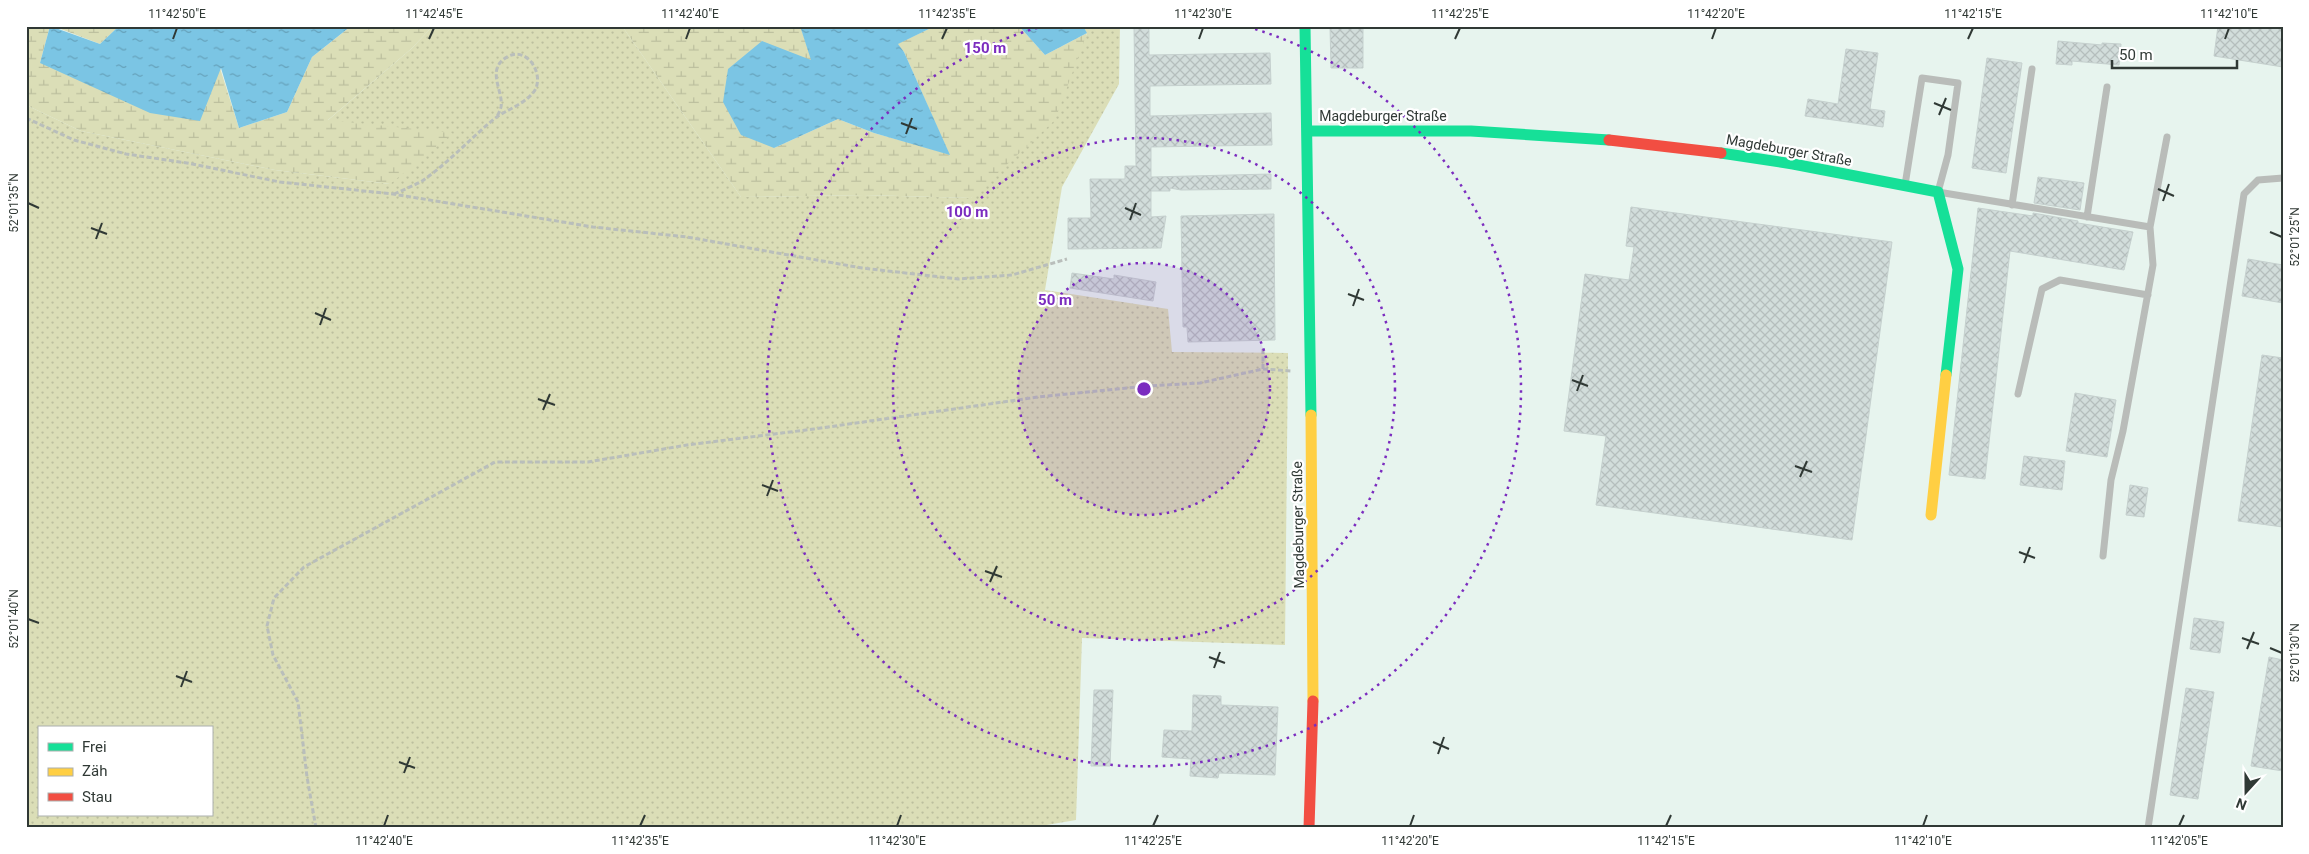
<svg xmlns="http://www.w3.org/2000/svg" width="2309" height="854" font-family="Roboto,sans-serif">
<defs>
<pattern id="grass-dots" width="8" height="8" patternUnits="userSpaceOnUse" patternTransform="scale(1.25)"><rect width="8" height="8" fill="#dbdeb7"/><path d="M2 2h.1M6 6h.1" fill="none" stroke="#bcbf9e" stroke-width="1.8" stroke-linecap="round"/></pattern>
<pattern id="wetland-marsh" width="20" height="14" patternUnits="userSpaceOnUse" patternTransform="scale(1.25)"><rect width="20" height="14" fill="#dbdeb7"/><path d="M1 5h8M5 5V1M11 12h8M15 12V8" fill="none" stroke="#bcbf9e"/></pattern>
<pattern id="water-ripples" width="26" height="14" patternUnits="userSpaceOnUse" patternTransform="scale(1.25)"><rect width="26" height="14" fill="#7bc5e4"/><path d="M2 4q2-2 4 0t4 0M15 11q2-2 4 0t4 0" fill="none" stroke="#65a1ba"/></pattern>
<pattern id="building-cross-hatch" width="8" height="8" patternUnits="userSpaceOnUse" patternTransform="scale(1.25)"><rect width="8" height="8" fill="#d2dddb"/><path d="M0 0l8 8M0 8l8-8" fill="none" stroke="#b5bebd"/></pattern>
</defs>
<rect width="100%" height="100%" fill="#e7f4ee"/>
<path fill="url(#grass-dots)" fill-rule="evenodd" d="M433 26H622L741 197 864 195 971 198 1087 34 1083 26H1120L1119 84 1062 187 1045 290 1168 309 1172 352 1288 353 1285 645 1082 638 1076 820 1029 828H26V105L81 131 275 170 390 184 327 121 411 49ZM39 728H211V815H39Z"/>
<path fill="url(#wetland-marsh)" d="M26 26H50L40 63 220 68 239 128 287 112 312 57 350 27 433 26 411 49 328 120 453 133 390 184 275 170 81 131 26 105Z
M53 26H119L100 44Z
M622 26H800L812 60 774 148 838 119 874 133 949 154 904 52 897 44 935 26H1019L1045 55 1087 33 1055 120 971 198 864 195 741 197Z"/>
<path fill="url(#water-ripples)" d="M50 26 100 44 119 26H351L312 57 287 112 239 128 221 68 200 121 150 113 40 63Z
M800 26H935L898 44 904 52 950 155 874 133 838 119 774 148 741 135 723 102 728 69 762 41 811 60Z
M1019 26H1083L1087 33 1045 55Z"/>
<path fill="url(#building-cross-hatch)" stroke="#c5d0ce" d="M1134 26H1149V55L1270 53 1271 84 1150 86V116L1271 113 1272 145 1151 147V177L1271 174V189L1181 190 1170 188V191H1151V217L1166 216 1161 248 1068 249V218H1091L1090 179H1125V166H1136Z
M1330 26H1363V68H1331Z
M2218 26H2283V67L2214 56Z
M2058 41 2102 45V43L2121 44 2119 65 2072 61V65L2056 64Z
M1846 49 1878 53 1870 109 1885 111 1883 127 1805 116 1808 99 1838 104Z
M1987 58 2022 63 2006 173 1972 168Z
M2038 177 2084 183 2080 210 2034 203Z
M1631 207 1892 242 1852 540 1596 505 1606 436 1564 431 1585 274 1629 280 1634 247 1626 246Z
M1978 208 2033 216V213L2078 221V223L2133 232 2124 270 2010 251 1985 479 1949 475Z
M1274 214 1275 340 1188 342 1187 327H1183L1181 216Z
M2248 259 2283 265V303L2242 296Z
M1072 273 1114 279V275L1156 282 1153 301 1070 288Z
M2262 355 2283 358V527L2238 521Z
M2075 393 2116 400 2107 457 2066 451Z
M2024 456 2065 461 2062 490 2020 485Z
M2130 485 2148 488 2144 517 2126 515Z
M2194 618 2224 622 2220 653 2190 649Z
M2269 657 2283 660V771L2251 766Z
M2186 688 2214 692 2198 799 2170 795Z
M1094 690H1113L1110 766H1091Z
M1193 695 1221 696V705L1278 707 1275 775 1219 773 1218 778 1190 776 1191 759 1162 757 1164 730 1192 731Z"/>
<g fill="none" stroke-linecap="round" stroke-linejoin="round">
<path stroke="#b9bebb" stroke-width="3" stroke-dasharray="5 2.5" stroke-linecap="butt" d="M26 118 74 140 126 154 187 163 280 182 393 194 593 227 687 237 862 268 958 279 1012 275 1067 259
M394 194C403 190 413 186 422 181 447 164 470 139 494 119 506 110 522 105 532 94 547 79 529 46 509 56 484 68 504 91 501 107 500 111 498 115 496 118
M1263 349V369
M316 828 307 777 298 702 273 655 267 626 274 598 304 567 495 462H588L687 445 814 429 1038 397 1148 386 1200 383 1263 369 1292 371"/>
<path stroke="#b9bcb9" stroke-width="7" d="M1905 185 1922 78 1958 83 1948 155 1938 192 2150 227 2153 265 2123 431 2111 480 2103 556
M2012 205 2032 69
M2087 217 2107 87
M2150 227 2167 137
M2018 394 2042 289 2060 280 2148 295
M2148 828 2244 194 2258 180 2283 178"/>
<path stroke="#16e098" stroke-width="11" d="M1305 26 1311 415
M1307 131H1471L1609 140
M1721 153 1793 164 1938 192 1958 269 1946 375"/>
<path stroke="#ffcf43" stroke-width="11" d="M1311 415 1313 701
M1931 515 1946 375"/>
<path stroke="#f24e42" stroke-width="11" d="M1609 140 1721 153
M1309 828 1313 701"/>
</g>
<path fill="none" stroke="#303935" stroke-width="2" d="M173 39 177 28M429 39 434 28M686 39 690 28M942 39 947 28M1199 39 1203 28M1455 39 1460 28M1712 39 1716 28M1968 39 1973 28M2225 39 2229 28M1934 103 1951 110M1939 115 1946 98M901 123 917 129M906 134 912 118M2158 189 2174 196M2163 201 2169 184M28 203 39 208M1125 208 1141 215M1130 220 1136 203M91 228 107 234M2270 232 2282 237M96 239 102 223M1348 294 1364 300M1353 306 1359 289M315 313 331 320M320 325 326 308M1572 380 1588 386M1577 391 1583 375M538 399 555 405M543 410 550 394M1795 466 1812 472M1800 477 1807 461M762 485 778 491M767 496 773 480M2019 552 2035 558M2024 563 2030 547M985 571 1002 577M990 582 997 566M28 619 39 623M2242 638 2259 644M2270 648 2282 653M2247 649 2254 632M1209 657 1225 663M1214 668 1220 652M176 676 192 682M181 687 187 671M1433 742 1449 749M1438 754 1444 737M399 762 415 768M404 773 410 757M384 826 388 815M640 826 645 815M897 826 901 815M1153 826 1158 815M1410 826 1414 815M1666 826 1671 815M1923 826 1927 815M2179 826 2184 815"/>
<circle cx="1144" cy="389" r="126" fill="#7b2cbf" fill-opacity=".12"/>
<g fill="none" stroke="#7b2cbf" stroke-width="2.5" stroke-dasharray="2.5 5">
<circle cx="1144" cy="389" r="126"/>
<circle cx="1144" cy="389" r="251"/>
<path d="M1248 27A377 377 0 1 1 1040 27"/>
</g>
<g text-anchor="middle" stroke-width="4.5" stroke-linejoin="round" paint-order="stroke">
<g font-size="14" fill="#303935" stroke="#fff">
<text x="1383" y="121">Magdeburger Straße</text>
<text transform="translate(1789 150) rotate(10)" y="5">Magdeburger Straße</text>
<text transform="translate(1298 525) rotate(-91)" y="5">Magdeburger Straße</text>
</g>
</g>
<circle cx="1144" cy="389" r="8" fill="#7b2cbf" stroke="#fff" stroke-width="2.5"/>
<g font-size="15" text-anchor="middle" font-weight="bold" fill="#7b2cbf" stroke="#fff" stroke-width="4.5" stroke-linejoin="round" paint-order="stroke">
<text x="985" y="53">150 m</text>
<text x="967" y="217">100 m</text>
<text x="1055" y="305">50 m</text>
</g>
<rect width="2309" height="854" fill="none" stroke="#ffffff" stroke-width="55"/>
<rect x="38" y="726" width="175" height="90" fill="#ffffff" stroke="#acb0ae"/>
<rect x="48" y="743" width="25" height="8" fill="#16e098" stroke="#acb0ae"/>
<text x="82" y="752" font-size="15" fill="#303935">Frei</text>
<rect x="48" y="768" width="25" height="8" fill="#ffcf43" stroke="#acb0ae"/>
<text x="82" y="776" font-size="15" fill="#303935">Zäh</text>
<rect x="48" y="793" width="25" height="8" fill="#f24e42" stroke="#acb0ae"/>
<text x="82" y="802" font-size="15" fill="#303935">Stau</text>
<g transform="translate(2246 792) rotate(201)" stroke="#ffffff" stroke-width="4" paint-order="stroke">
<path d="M0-4L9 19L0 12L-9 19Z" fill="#303935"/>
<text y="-8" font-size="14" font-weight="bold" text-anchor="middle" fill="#303935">N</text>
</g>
<path d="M2112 60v8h125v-8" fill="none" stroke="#303935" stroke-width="2.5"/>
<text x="2119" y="60" font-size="15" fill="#303935" stroke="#ffffff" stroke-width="4" paint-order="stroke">50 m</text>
<rect x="28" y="28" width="2254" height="798" fill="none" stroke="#303935" stroke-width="2"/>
<g font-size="12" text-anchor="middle" fill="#303935">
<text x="177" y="18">11°42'50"E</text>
<text x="434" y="18">11°42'45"E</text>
<text x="690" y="18">11°42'40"E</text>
<text x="947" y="18">11°42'35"E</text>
<text x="1203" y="18">11°42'30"E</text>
<text x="1460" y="18">11°42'25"E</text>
<text x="1716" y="18">11°42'20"E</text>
<text x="1973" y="18">11°42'15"E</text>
<text x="2229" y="18">11°42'10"E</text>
<text transform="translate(14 203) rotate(-90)" y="4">52°01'35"N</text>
<text transform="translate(2295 237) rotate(-90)" y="4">52°01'25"N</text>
<text transform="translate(14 619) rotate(-90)" y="4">52°01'40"N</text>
<text transform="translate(2295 653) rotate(-90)" y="4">52°01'30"N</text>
<text x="384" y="845">11°42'40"E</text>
<text x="640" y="845">11°42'35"E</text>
<text x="897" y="845">11°42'30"E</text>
<text x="1153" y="845">11°42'25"E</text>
<text x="1410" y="845">11°42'20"E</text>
<text x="1666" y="845">11°42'15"E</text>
<text x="1923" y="845">11°42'10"E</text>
<text x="2179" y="845">11°42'05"E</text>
</g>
</svg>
